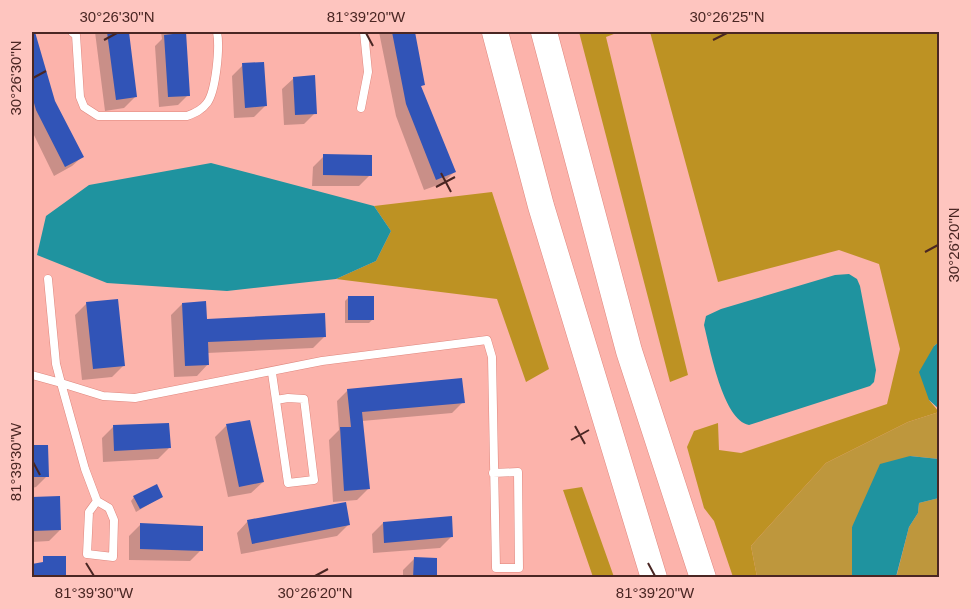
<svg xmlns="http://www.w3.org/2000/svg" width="971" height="609" font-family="Helvetica,sans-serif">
<rect width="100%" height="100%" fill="#fcb3ab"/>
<path fill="#be973d" d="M939 412V459L910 456 852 527V577H757L751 546 826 463 908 422Z
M939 498V577L896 578 909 527 918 513 919 503Z"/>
<path fill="#bd9223" d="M579 32H619L606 37 688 375 670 382Z
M650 32H939V342L934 346 929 400 939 412 908 422 826 463 751 546 757 577H733L714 521 704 508 687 447 694 431 718 423 719 450 741 453 887 404 900 349 879 264 839 250 718 282Z
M492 192 549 369 526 382 497 299 336 279 376 261 391 231 374 206Z
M582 487 614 577H593L563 490Z"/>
<path fill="#1f939f" d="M211 163 374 206 391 231 376 261 336 279 227 291 107 283 37 255 46 216 89 185Z
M849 274 857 279 860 286 876 370 874 382 870 386 749 425C723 420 710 349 704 325L706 316 721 309 835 275Z
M939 342V409L929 400 919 372 934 346Z
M910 456 939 459V498L919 503 918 513 909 527 896 577H852V527L880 464Z"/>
<path fill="#0003" d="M32 32H34L54 102 82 157 72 166 54 176 32 131Z
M95 32H127L135 97 124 108 105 111Z
M161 32H185L188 95 178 105 159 107 155 46 162 39Z
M379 32H413L424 84 420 87 454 172 443 183 424 190 396 116Z
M243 65 265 106 254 117 234 118 232 76Z
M294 78 315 113 304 124 284 125 282 89Z
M324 156 370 175 359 186H312L313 167Z
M349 297 372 320 369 323H345V301Z
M87 303 124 365 112 377 82 380 75 315Z
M182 304 206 320 325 336 313 348 207 353 208 364 197 376 174 377 171 315Z
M348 390 463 402 452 413 362 421 368 489 357 500 333 502 329 440 339 430 337 401Z
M32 401 33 423 32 424Z
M226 426 257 452 263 482 251 493 228 497 215 437Z
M113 427 169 448 158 459 103 462 102 438Z
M47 446V476L36 487 32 488V447Z
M134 497H161L136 512 131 501Z
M59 498 60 530 49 541 32 542V499Z
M248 521 348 525 337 536 241 554 237 533Z
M383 523 451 537 440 548 373 553 372 534Z
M140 525 201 550 190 561 129 560V536Z
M414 559 435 578H403V570Z"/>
<path fill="#3154b7" d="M32 32H35L55 101 84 157 65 167 36 110 32 96Z
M107 32H129L137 97 116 100Z
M172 32H186L190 96 168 97 164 35 173 34Z
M392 32H415L425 85 421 86 456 172 436 180 406 104Z
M264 62 267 106 245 108 242 63Z
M315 75 317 114 295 115 293 77Z
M323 154 372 155V176L323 175Z
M348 296H374V320H348Z
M118 299 125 366 93 369 86 302Z
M206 301 207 319 325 313 326 337 208 342 209 365 185 366 182 303Z
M462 378 465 403 362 412 370 489 344 491 340 427H351L347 389Z
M250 420 264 482 239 487 226 424Z
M169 423 171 448 114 451 113 425Z
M32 445H48L49 477H32Z
M157 484 163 497 140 509 133 496Z
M60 496 61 530 32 531V497Z
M346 502 350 525 252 544 247 520Z
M452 516 453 537 384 543 383 522Z
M140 523 203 526V551L140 549Z
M43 556H66V578H32V564L43 562Z
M414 557 437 558V578H413Z"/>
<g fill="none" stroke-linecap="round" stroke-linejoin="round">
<defs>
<path id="lane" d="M72 32 76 35 80 97 84 107 98 116H187C195 113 202 110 207 103 216 91 220 47 217 32
M361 108 368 72 364 32
M48 279 56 364 61 383 103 396 135 398 322 361 487 340 492 357 496 568H519L518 472 493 473
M272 373 288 483 314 480 304 399 288 398 276 400
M32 375 61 383 85 469 97 501 109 508 114 520 113 557 87 554 89 512 97 501"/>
<path id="highway" d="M495 32 541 206 654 578
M544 32 629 351 703 578"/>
</defs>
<use href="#lane" stroke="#df877e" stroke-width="9"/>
<use href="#highway" stroke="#df877e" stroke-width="27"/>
<use href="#lane" stroke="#fff" stroke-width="8"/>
<use href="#highway" stroke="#fff" stroke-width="26"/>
</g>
<path fill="none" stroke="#4a2623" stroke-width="2" d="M366 33 373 46M104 40 117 33M713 40 727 33M33 78 46 71M441 173 451 192M436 187 455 177M925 252 938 245M575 426 585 444M571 440 589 430M33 462 40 475M86 563 94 576M648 563 655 576M315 576 328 569"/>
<rect width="971" height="609" fill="none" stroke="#fec5bf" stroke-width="66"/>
<rect x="33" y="33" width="905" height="543" fill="none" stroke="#4a2623" stroke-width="2"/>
<g font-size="15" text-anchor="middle" fill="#4a2623">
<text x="117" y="22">30°26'30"N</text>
<text x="366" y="22">81°39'20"W</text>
<text x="727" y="22">30°26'25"N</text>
<text transform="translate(16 78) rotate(-90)" y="5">30°26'30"N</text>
<text transform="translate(954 245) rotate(-90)" y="5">30°26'20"N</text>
<text transform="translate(16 462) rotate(-90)" y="5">81°39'30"W</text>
<text x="94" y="598">81°39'30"W</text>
<text x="315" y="598">30°26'20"N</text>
<text x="655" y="598">81°39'20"W</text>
</g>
</svg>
